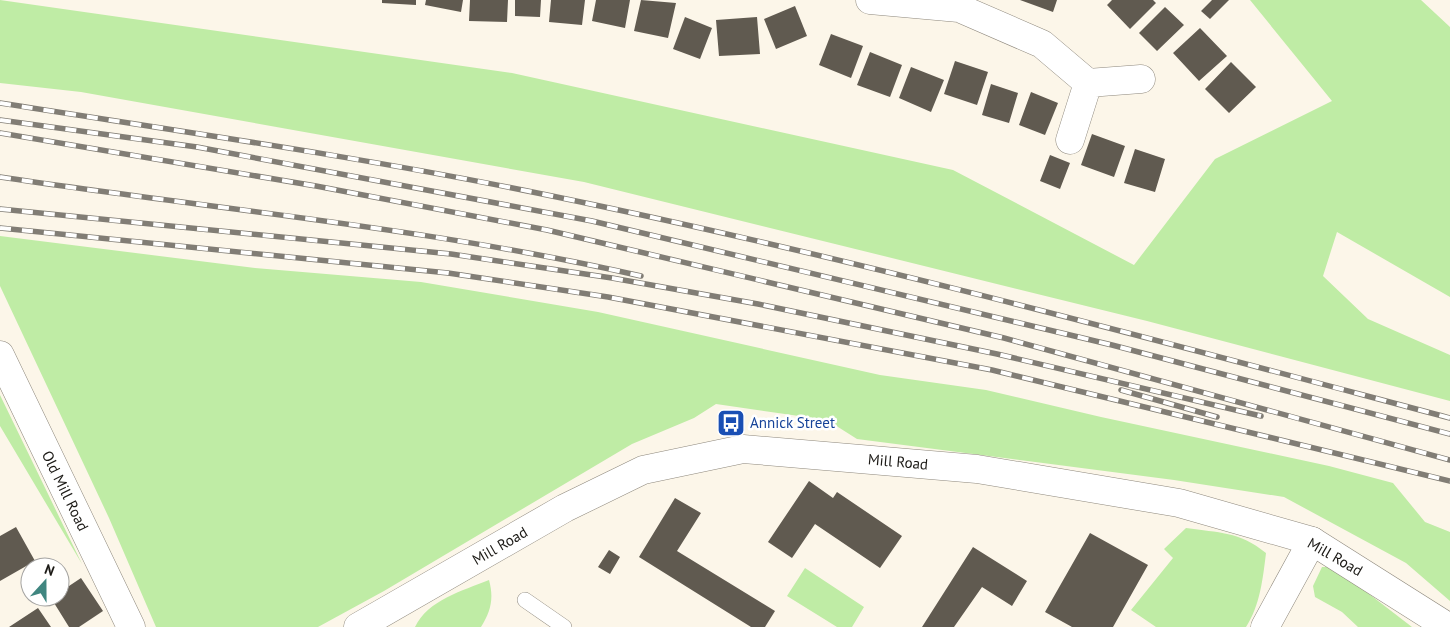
<svg xmlns="http://www.w3.org/2000/svg" width="1450" height="627" font-family="'PT Sans',sans-serif">
<rect width="100%" height="100%" fill="#fcf6e9"/>
<path fill="#bfeca5" d="M0 0 512 73 953 170 1134 265 1215 159 1332 101 1250 0H1421L1450 27V297L1337 232 1323 276 1368 319 1450 355V401L1147 321 584 182 81 92 0 83Z
M0 236 255 268 421 282 598 312 880 375 986 390 1101 417 1329 466 1393 483 1425 522 1450 532V601L1406 563 1284 497 1174 480 857 439 827 420 716 404 694 418 632 444 384 591 318 627H156L109 518 0 286Z
M0 395 82 564 0 426Z
M1186 528C1219 533 1239 531 1266 553 1263 578 1260 606 1246 627H1156L1131 610 1173 558 1164 549Z
M1322 567H1334L1412 627H1358L1342 612 1315 597 1313 586Z
M805 568 864 607 852 627H837L787 596Z
M489 580C494 598 491 611 481 627H415C428 600 462 591 489 580Z"/>
<path fill="#605a50" d="M382 0H416V5L382 3Z
M426 0H463L461 12 425 5Z
M470 0H508L507 22 469 21Z
M515 0H541L540 17 515 16Z
M551 0H585L582 25 549 22Z
M596 0H630L625 28 592 21Z
M641 0 676 3 668 38 634 31Z
M1020 0H1057L1053 12Z
M1112 0H1153L1156 3 1130 29 1107 5Z
M1212 0H1229L1210 19 1201 11Z
M795 6 807 36 776 49 764 19Z
M1165 7 1184 25 1157 51 1139 33Z
M685 17 712 28 700 59 673 49Z
M757 17 760 54 719 56 716 20Z
M1200 28 1227 56 1199 81 1173 53Z
M831 34 863 46 851 78 819 65Z
M870 52 902 65 890 97 857 85Z
M955 61 988 72 977 105 944 94Z
M1231 62 1256 87 1229 113 1205 89Z
M911 67 944 80 931 112 899 98Z
M991 84 1018 93 1009 123 982 115Z
M1031 92 1058 103 1045 135 1019 125Z
M1092 134 1125 146 1114 177 1081 165Z
M1135 149 1165 159 1155 192 1124 183Z
M1050 155 1070 163 1060 189 1040 181Z
M809 481 833 498 837 492 902 536 880 568 815 524 792 558 768 542Z
M675 498 701 513 677 551 775 611 765 627H751L639 557Z
M16 527 35 561 0 581V536Z
M1090 533 1148 565 1113 627H1072L1045 612Z
M973 547 1027 581 1012 606 982 587 954 627H922Z
M609 550 620 557 610 574 598 567Z
M81 578 103 611 79 627H69L51 598 60 597V592Z
M38 608 51 627H9Z"/>
<g fill="none" stroke-linecap="round" stroke-linejoin="round">
<defs>
<path id="service" d="M525 600 564 627"/>
<path id="minor" d="M870 0 959 8 1042 44 1088 83
M1070 140 1088 83 1141 79
M1265 627 1312 541"/>
<path id="tertiary" d="M0 355 131 627
M358 627 565 508 643 470 743 449 977 469 1179 503 1312 541 1448 627"/>
</defs>
<use href="#service" stroke="#8e887d" stroke-width="16"/>
<use href="#minor" stroke="#8e887d" stroke-width="29"/>
<use href="#tertiary" stroke="#8e887d" stroke-width="29"/>
<use href="#service" stroke="#fff" stroke-width="15"/>
<use href="#minor" stroke="#fff" stroke-width="28"/>
<use href="#tertiary" stroke="#fff" stroke-width="28"/>
<defs>
<path id="rail" d="M0 103C184 132 369 158 552 196 854 258 1152 339 1450 418
M0 120 197 147 592 221 1112 345 1450 434
M0 133 316 186 547 230 1004 338 1450 460
M0 177C214 209 430 228 641 276
M0 209 451 254 612 278 758 304 997 354 1261 416
M0 228 448 273 608 297 992 370 1450 481
M1121 390 1217 417"/>
</defs>
<use href="#rail" stroke="#817d75" stroke-width="5.5"/>
<use href="#rail" stroke="#fff" stroke-width="4" stroke-dasharray="11" stroke-linecap="butt"/>
</g>
<defs>
<symbol id="bus-square" viewBox="-11 -11 22 22"><rect x="-9" y="-9" width="18" height="18" rx="4" fill="#1a4fb4" stroke="#fff"/><path d="M-5-6H5V4H4V6H2V4H-2V6H-4V4H-5ZM-3.5-4V0h7V-4ZM-3.5 1.2v1.5H-2V1.2ZM2 1.2v1.5H3.5V1.2Z" fill="#fff"/></symbol>
</defs>
<g fill-rule="evenodd">
<use href="#bus-square" x="715" y="407" width="32" height="32"/>
</g>
<g text-anchor="middle" stroke-width="5" stroke-linejoin="round" paint-order="stroke">
<g font-size="15" fill="#164399" stroke="#fff" text-anchor="start">
<text x="750" y="428">Annick Street</text>
</g>
<g font-size="15" fill="#1b1915" stroke="#fff">
<text transform="translate(898 462) rotate(5)" y="5">Mill Road</text>
<text transform="translate(65 491) rotate(64)" y="5">Old Mill Road</text>
<text transform="translate(500 546) rotate(-30)" y="5">Mill Road</text>
<text transform="translate(1335 557) rotate(30)" y="5">Mill Road</text>
</g>
</g>
<g transform="translate(45 582) rotate(21)"><circle r="24" fill="#ffffff" stroke="#a4a3a1"/>
<path d="M0-4L9 19L0 12L-9 19Z" fill="#408680"/>
<text y="-8" font-size="14" font-weight="bold" text-anchor="middle" fill="#1b1915">N</text>
</g>
</svg>
